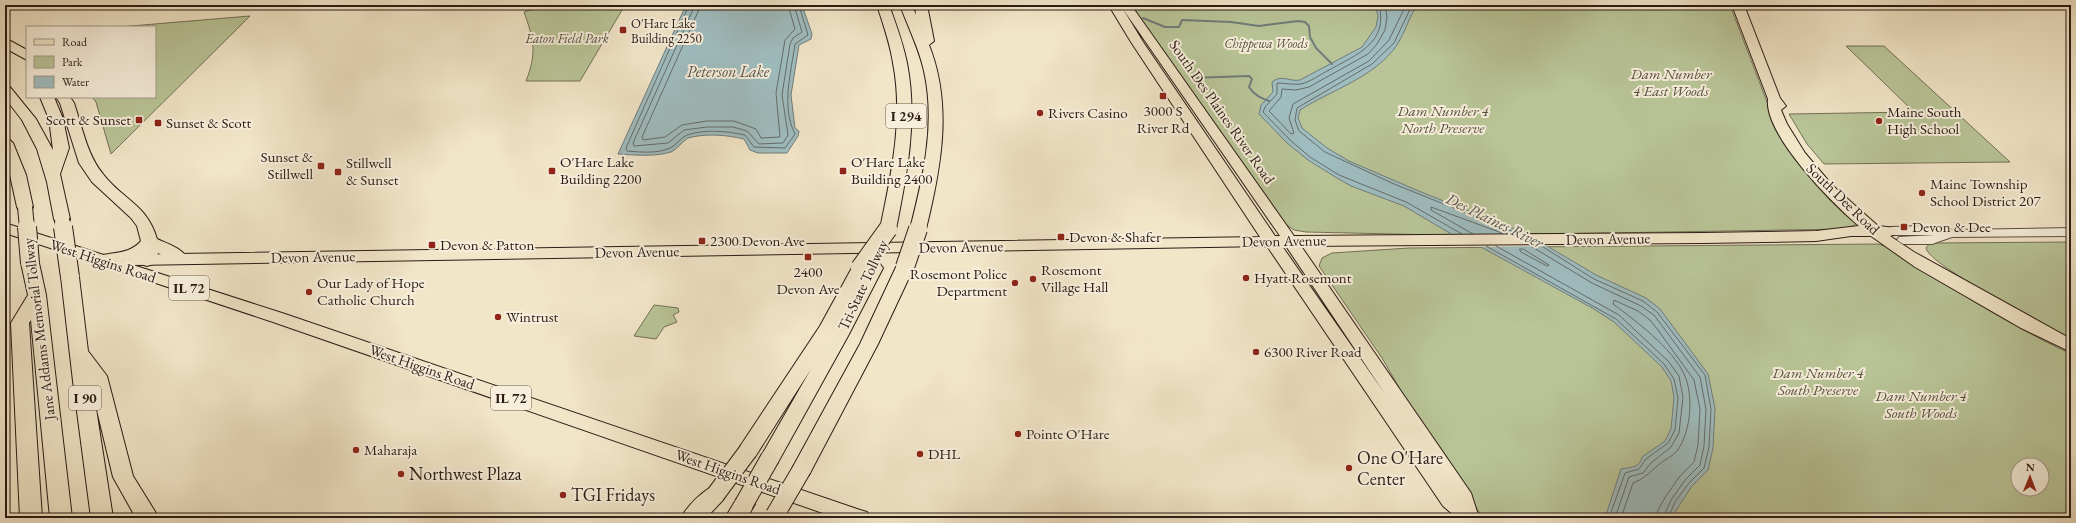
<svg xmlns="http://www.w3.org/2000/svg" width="2076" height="523" font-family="'EB Garamond',serif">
<rect width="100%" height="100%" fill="#f2e6c9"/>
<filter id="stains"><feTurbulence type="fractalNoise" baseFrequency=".005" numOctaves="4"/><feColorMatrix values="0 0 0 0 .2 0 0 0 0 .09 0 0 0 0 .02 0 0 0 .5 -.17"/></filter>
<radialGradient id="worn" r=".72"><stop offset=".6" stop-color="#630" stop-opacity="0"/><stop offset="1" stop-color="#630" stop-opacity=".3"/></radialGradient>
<path fill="#b9c598" stroke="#727056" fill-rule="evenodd" d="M544 5H625L580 81H526C537 53 534 40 524 12Z
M1129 5H1730L1774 120 1856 220V224L1848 229 1546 234 1438 235 1306 232 1294 230 1284 223Z
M250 16 111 154 96 102 92 97H155V27H119Z
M1846 46H1884L2010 162 1824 164 1807 144 1789 114 1914 112Z
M2071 242V338C2050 327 1929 266 1926 248L1929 244 1934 243Z
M1878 244 1888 247C1947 286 2007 324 2071 354V518H1483L1416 417 1382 358 1319 266 1322 258 1332 253 1409 248ZM2018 465H2042V489H2018Z
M654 305 678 308 679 312 673 315 677 322 664 327 656 339 634 336Z"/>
<path fill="#9fbdc0" stroke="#707c7b" d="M686 5H802L812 34 811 39 799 45 791 95 795 128 799 131 798 136 787 153H758L750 150 744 139C727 135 706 133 688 138 682 141 678 149 671 152 655 157 635 155 618 154Z
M1375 5H1415L1416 7C1408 19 1405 33 1397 45 1374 78 1331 90 1300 110L1298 118 1302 128 1327 148 1349 161 1421 192 1527 234 1596 275 1646 298 1660 309 1708 374 1715 408 1713 448 1708 470 1692 486 1671 518H1605L1621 469C1631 467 1640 468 1642 457L1665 441 1671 429 1674 397 1671 381 1662 367 1614 322 1594 309 1481 247 1453 235 1404 206 1351 186 1337 178 1308 160 1287 143 1259 114 1261 105 1273 92 1272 82C1281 74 1290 82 1300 80L1362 47 1376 27 1378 16Z"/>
<path fill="#f2e6c9" d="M1530 234 1554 246 1476 247 1449 235Z"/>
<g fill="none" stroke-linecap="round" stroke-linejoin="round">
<path stroke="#646c6a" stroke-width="1" d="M689 5 626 148 627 151C640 152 657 154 670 148 677 145 680 138 687 135 705 129 726 131 745 135L754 147 785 148 795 134C781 107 791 73 795 44L808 35 799 5
M695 5 633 143 634 146 668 143 684 130 707 127H733L747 131 759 144 783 143 788 135 782 95 790 44 793 38 802 32 794 5
M701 5 642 137 643 140 665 137 682 125 707 121H734L756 129 761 138 780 137 776 93 785 40 795 29 788 5
M1379 5C1389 43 1356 55 1329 70 1321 74 1310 82 1301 84 1294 85 1285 83 1277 83V94L1265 107 1263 112 1290 140 1310 157 1339 175 1406 202 1462 234
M1385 5 1387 17 1385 30 1377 44 1368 54 1309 87 1296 90 1282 89 1281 97 1269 111 1291 134 1294 133 1289 118 1293 104 1369 61 1389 40 1406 5
M1412 5 1394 43 1372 64 1297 108 1295 120 1299 131 1325 152 1394 184 1516 233
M1473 234 1431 210V207L1502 233
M1529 245 1592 283 1641 306 1654 315 1700 377 1706 409 1704 446 1700 465 1685 480 1671 500 1663 518
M1540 245 1594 279 1643 301 1657 312 1705 375 1711 409 1709 447 1704 468 1689 483 1675 502 1668 518
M1486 246 1616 319 1664 364 1674 379 1678 398 1675 430 1668 443 1646 459 1639 469 1625 473 1609 518
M1496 246 1619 315 1668 361 1679 376 1683 397 1679 433 1671 447 1651 463 1643 473 1629 477 1615 518
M1520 249H1523L1549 265 1547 266 1521 252Z
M1621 518 1633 483C1644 479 1649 473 1657 466 1663 460 1672 457 1677 451 1691 432 1694 395 1684 374 1672 348 1636 321 1613 304L1614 300 1638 311 1650 320 1658 330 1694 380 1700 409 1698 445 1694 462 1680 476 1666 496 1658 510 1657 518"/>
<path stroke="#707c7b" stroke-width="2" d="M1143 18 1165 27H1179L1182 20 1231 22 1259 26 1298 21 1305 22 1309 26 1310 37 1316 48 1332 64
M1190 78 1249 76 1252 79 1249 87C1254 95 1261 98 1269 101"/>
<path stroke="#707c7b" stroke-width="3" d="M2058 518 2071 517"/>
<defs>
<path id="minor" d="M1922 226 1956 230 2071 228V236L1952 237 1932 244H1903L1897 240 1899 237 1935 235H1891L1885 231 1891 227Z"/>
<path id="major" d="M1111 5H1131L1294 236 1703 233 1816 231 1859 226C1833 204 1764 135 1768 99L1732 5H1744L1780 98 1786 106 1781 110 1787 124 1805 153 1832 185 1878 226 1896 228 1898 231 1896 234 1890 236 1914 252 2071 339V352L2021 328 1915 267 1871 236H1851L1816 241 1703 243 1301 246 1471 493 1479 518H1457L1443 506 1267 246 133 265 285 314 860 510 867 512 869 518H837L273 322 5 233V223L110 257 116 255 1260 237 1131 42 1111 9ZM1123 9 1280 236H1275L1143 42ZM1282 246H1286L1385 394Z"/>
<path id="highway" d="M877 5H889C896 24 903 43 907 63 918 119 907 174 896 229L894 233 888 234 882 233 880 229C891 175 904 119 893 63 890 43 883 24 877 5Z
M900 5H912L916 15 915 5H927L934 41 929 45C953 105 941 168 926 229L924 233 918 234 912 233 910 229C923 178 936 124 924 71 919 48 908 27 900 5Z
M5 38 27 50V60L5 48Z
M5 86 10 87 36 119 53 150 49 119 40 97H54L63 119 69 148 60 174 70 219 68 223 62 224 56 223 54 219 47 182 37 149 22 120 5 98Z
M56 97H70L74 103C82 126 87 155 103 174 123 200 147 204 157 239 168 244 182 248 188 259L186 263C174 266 168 257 158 253L153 264 147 266 141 264 139 259C127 264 111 267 99 264L97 260 99 256C114 252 130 254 141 241L137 226 131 218 92 182 79 163 60 103Z
M5 138 10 140 13 143 26 175 33 207 31 211 25 212 19 211 17 207 10 175 5 162Z
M30 257 36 259 39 263 46 295 72 518H50L31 320 29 323 42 518H20L11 323 28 295 21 263 24 259Z
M905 261 911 263 914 267 878 344 809 475 802 477 795 475 792 469 795 463 860 344 896 267 899 263Z
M860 262 867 265 874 262 880 264 883 268 848 336 777 464 770 466 763 464 760 458 811 369 755 457 748 459 741 457 738 451 741 445 820 326 854 264Z
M70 271 76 273 79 277 88 351 107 376 133 476 159 518H136L113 477 95 402 113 518H91L73 381 61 277 64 273Z
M716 485 723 488 726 494 723 500 706 518H681C687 506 703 490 716 485Z
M744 495 751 498 755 504 747 518H725L737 498Z"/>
</defs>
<use href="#minor" stroke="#5c4e41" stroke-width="2"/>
<use href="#major" stroke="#2a1b14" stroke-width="2"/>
<use href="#highway" stroke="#2a1b14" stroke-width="2"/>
<use href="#minor" fill="#f7efdc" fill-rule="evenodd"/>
<use href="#major" fill="#f2e6c9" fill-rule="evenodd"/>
<use href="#highway" fill="#f2e6c9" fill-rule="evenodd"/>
<defs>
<path id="highway-bridge-far1" d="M25 207 27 228
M62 219 63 228"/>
<path id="highway-bridge" d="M27 227 30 263
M63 227 70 277
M905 267 918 229
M860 268 888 229
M716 494 748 451
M744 504 770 458
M775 515 802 469"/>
</defs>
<use href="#highway-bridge-far1" stroke="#2a1b14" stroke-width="16" stroke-linecap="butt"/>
<use href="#highway-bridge" stroke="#2a1b14" stroke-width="20" stroke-linecap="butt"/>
<use href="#highway-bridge-far1" stroke="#f2e6c9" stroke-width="14"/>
<use href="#highway-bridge" stroke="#f2e6c9" stroke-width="18"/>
</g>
<g fill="#8f2418" stroke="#f7efdc" stroke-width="1.5">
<rect x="619" y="26" width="8" height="8" rx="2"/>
<rect x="1159" y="92" width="8" height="8" rx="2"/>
<circle cx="1040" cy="113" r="4"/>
<rect x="135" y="116" width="8" height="8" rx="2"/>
<circle cx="1879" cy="121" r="4"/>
<rect x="154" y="119" width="8" height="8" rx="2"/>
<rect x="317" y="162" width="8" height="8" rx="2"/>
<rect x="548" y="167" width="8" height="8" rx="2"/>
<rect x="839" y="167" width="8" height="8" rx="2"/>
<rect x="334" y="168" width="8" height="8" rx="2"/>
<circle cx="1922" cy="193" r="4"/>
<rect x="1900" y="223" width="8" height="8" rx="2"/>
<rect x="1057" y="233" width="8" height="8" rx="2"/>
<rect x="698" y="237" width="8" height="8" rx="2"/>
<rect x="428" y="241" width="8" height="8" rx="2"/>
<rect x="804" y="253" width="8" height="8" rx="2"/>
<circle cx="1246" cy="278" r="4"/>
<circle cx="1033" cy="279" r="4"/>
<circle cx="1015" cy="283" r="4"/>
<circle cx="309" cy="292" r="4"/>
<circle cx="498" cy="317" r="4"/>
<circle cx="1256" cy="352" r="4"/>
<circle cx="1018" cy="434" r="4"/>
<circle cx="356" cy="450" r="4"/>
<circle cx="920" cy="454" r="4"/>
<circle cx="1349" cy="468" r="4"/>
<circle cx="401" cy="474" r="4"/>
<circle cx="563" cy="495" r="4"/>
</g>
<g text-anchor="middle" stroke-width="4" stroke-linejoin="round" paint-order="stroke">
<g font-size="13" fill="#2a1b14" stroke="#f7efdc" text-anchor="start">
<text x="631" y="28">O'Hare Lake<tspan x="631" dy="15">Building 2250</tspan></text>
</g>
<g font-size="13" font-style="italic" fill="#554e3c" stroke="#f7efdc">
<text x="567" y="43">Eaton Field Park</text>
<text x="1266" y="48">Chippewa Woods</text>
</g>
<g fill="#f7efdc" stroke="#685b50" stroke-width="1">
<rect x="886" y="104" width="40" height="24" rx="3"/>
<rect x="169" y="276" width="40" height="24" rx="3"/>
<rect x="69" y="386" width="32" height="24" rx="3"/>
<rect x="491" y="386" width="40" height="24" rx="3"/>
</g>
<g font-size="14" font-weight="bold" fill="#2a1b14">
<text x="906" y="121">I 294</text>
<text x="189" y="293">IL 72</text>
<text x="85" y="403">I 90</text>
<text x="511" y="403">IL 72</text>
</g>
<g font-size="15" font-style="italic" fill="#554e3c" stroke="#f7efdc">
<text x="1671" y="79">Dam Number<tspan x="1671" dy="17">4 East Woods</tspan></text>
<text x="1443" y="116">Dam Number 4<tspan x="1443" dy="17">North Preserve</tspan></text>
<text x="1818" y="378">Dam Number 4<tspan x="1818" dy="17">South Preserve</tspan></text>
<text x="1921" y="401">Dam Number 4<tspan x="1921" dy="17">South Woods</tspan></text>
</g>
<g font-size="15" fill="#2a1b14" stroke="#f7efdc" text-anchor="start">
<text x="1163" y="116" text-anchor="middle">3000 S<tspan x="1163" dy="17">River Rd</tspan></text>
<text x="1887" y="117">Maine South<tspan x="1887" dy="17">High School</tspan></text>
<text x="1048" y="118">Rivers Casino</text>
<text x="131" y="125" text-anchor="end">Scott &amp; Sunset</text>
<text x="166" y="128">Sunset &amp; Scott</text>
<text x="313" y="162" text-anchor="end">Sunset &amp;<tspan x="313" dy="17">Stillwell</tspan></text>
<text x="560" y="167">O'Hare Lake<tspan x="560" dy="17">Building 2200</tspan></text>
<text x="851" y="167">O'Hare Lake<tspan x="851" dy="17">Building 2400</tspan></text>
<text x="346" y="168">Stillwell<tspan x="346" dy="17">&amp; Sunset</tspan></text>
<text x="1930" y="189">Maine Township<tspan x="1930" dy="17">School District 207</tspan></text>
<text x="1912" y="232">Devon &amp; Dee</text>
<text x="1069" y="242">Devon &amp; Shafer</text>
<text x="710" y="246">2300 Devon Ave</text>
<text x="440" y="250">Devon &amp; Patton</text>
<text x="1041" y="275">Rosemont<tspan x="1041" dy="17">Village Hall</tspan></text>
<text x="808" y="277" text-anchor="middle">2400<tspan x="808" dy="17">Devon Ave</tspan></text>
<text x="1007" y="279" text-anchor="end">Rosemont Police<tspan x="1007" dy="17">Department</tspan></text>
<text x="1254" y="283">Hyatt Rosemont</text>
<text x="317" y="288">Our Lady of Hope<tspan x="317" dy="17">Catholic Church</tspan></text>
<text x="506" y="322">Wintrust</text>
<text x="1264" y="357">6300 River Road</text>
<text x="1026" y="439">Pointe O'Hare</text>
<text x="364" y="455">Maharaja</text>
<text x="928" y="459">DHL</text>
</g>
<g font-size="15" fill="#2a1b14" stroke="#f7efdc">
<text transform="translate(1222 112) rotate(55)" y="5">South Des Plaines River Road</text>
<text transform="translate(1843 199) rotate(44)" y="5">South Dee Road</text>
<text transform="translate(1608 239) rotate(-1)" y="5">Devon Avenue</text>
<text transform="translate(1284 241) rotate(-1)" y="5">Devon Avenue</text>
<text transform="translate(961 247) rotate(-1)" y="5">Devon Avenue</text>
<text transform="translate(637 252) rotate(-1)" y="5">Devon Avenue</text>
<text transform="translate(313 257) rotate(-1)" y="5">Devon Avenue</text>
<text transform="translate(103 261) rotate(18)" y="5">West Higgins Road</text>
<text transform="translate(863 285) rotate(-65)" y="5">Tri-State Tollway</text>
<text transform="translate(39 329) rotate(-97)" y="5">Jane Addams Memorial Tollway</text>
<text transform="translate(422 367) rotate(19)" y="5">West Higgins Road</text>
<text transform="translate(728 472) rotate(19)" y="5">West Higgins Road</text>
</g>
<g font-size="16" font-style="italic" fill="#535450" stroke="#f7efdc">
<text x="728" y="77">Peterson Lake</text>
<text transform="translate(1495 220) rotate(26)" y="6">Des Plaines River</text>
</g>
<g font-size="18" fill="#2a1b14" stroke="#f7efdc" text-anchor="start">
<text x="1357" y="464">One O'Hare<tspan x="1357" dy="21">Center</tspan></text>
<text x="409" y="480">Northwest Plaza</text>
<text x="571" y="501">TGI Fridays</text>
</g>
</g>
<rect width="2076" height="523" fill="none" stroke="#f2e6c9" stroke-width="20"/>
<rect x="6" y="6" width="2064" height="511" fill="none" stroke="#2a1b14" stroke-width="2"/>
<rect x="10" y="10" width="2056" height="503" fill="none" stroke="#2a1b14"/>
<rect x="26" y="26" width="130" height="72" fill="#f7efdc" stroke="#a59a8c"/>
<rect x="34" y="39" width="20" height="6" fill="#f2e6c9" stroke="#a59a8c"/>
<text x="62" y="46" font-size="12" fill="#2a1b14">Road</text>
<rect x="34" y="56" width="20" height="12" fill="#b9c598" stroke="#a59a8c"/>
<text x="62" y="66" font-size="12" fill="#2a1b14">Park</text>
<rect x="34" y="76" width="20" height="12" fill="#9fbdc0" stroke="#a59a8c"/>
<text x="62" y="86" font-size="12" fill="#2a1b14">Water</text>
<g transform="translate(2030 477) rotate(1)"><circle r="19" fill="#f7efdc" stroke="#a59a8c"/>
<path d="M0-3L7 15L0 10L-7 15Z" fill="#8f2418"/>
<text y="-6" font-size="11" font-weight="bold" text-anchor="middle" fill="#2a1b14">N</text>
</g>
<rect width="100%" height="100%" filter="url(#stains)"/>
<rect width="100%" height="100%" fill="url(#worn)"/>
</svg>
